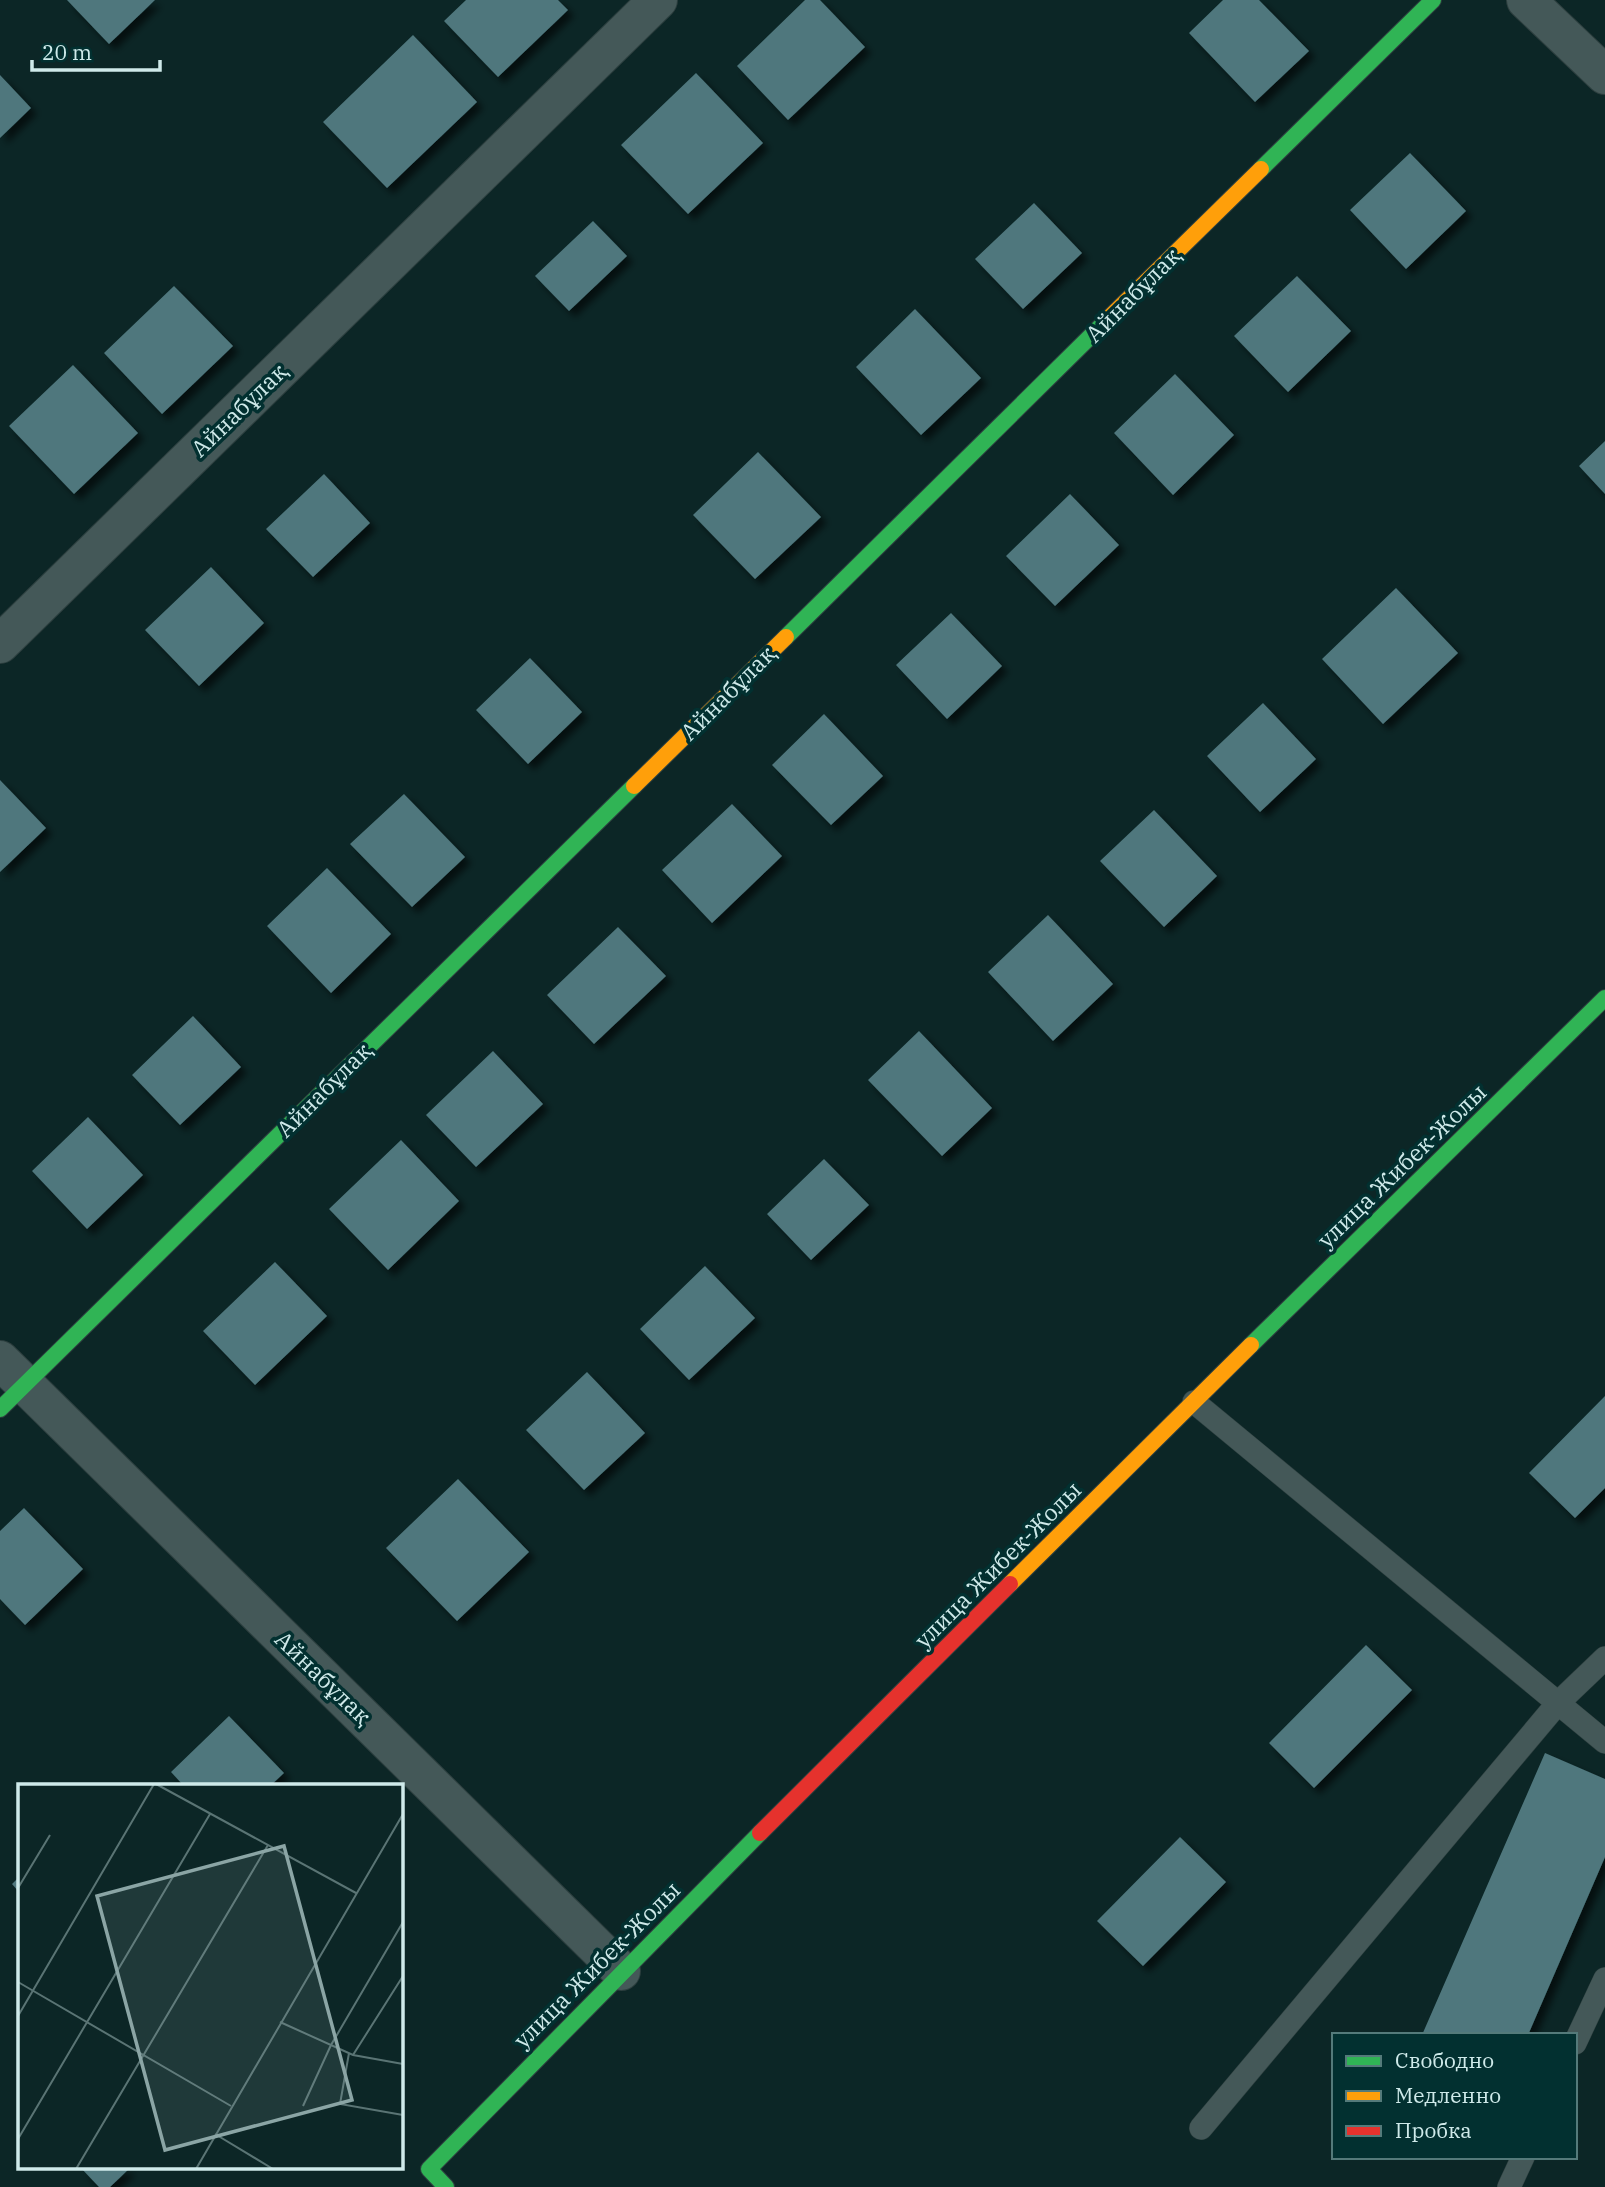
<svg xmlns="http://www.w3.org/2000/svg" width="1605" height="2187" font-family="'IBM Plex Serif',serif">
<defs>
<filter id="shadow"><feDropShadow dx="6" dy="6" stdDeviation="3.5" flood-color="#0009"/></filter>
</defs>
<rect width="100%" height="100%" fill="#0c2626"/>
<path fill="#4f777d" filter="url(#shadow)" d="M67 0H155L109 44Z
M466 0H558L568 10 498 77 444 21Z
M805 0H820L865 47 788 120 737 66Z
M1223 0H1259L1309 51 1255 102 1189 33Z
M413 35 477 102 387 188 323 122Z
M696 73 763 143 688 214 621 145Z
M0 75 31 108 0 138Z
M1410 153 1466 211 1406 269 1350 210Z
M1034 203 1082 253 1023 309 975 259Z
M593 221 627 256 569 311 535 276Z
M1297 276 1351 331 1288 392 1234 336Z
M174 286 233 346 162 414 104 353Z
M915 309 981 378 921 435 856 367Z
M73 365 138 433 74 494 9 426Z
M1175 374 1234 435 1173 495 1114 433Z
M1605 441V494L1579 466Z
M758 452 821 517 755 579 693 515Z
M324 474 370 523 313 577 266 529Z
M1070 494 1119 545 1055 606 1006 556Z
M211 567 264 623 199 686 145 630Z
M1396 588 1458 653 1383 724 1322 659Z
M951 613 1002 666 947 719 896 665Z
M530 658 582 712 528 764 476 710Z
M1263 703 1316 759 1260 812 1207 756Z
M824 714 883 776 831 825 772 765Z
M0 780 46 828 0 872Z
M404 794 465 857 412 907 350 844Z
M732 804 782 856 712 923 662 870Z
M1154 810 1217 876 1164 927 1100 861Z
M327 868 391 934 331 993 267 926Z
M1048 915 1113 984 1053 1041 988 972Z
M618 927 666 976 594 1044 547 995Z
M193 1016 241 1067 180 1125 132 1075Z
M919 1031 992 1108 942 1156 868 1080Z
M493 1051 543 1104 476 1167 426 1115Z
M88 1117 143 1175 87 1229 32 1171Z
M401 1140 459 1201 388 1270 329 1209Z
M824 1159 869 1205 811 1260 767 1214Z
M275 1262 327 1316 255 1385 203 1331Z
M705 1266 755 1318 689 1380 640 1329Z
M587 1372 645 1433 584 1490 526 1430Z
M1605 1396V1488L1575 1518 1529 1473Z
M458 1479 529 1552 457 1621 386 1548Z
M24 1508 83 1569 25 1625 0 1599V1531Z
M1366 1645 1412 1690 1314 1788 1269 1743Z
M229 1716 284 1773 270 1786H184L171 1772Z
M1545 1753 1605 1779V1857L1528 2035H1422Z
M1180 1837 1226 1882 1143 1966 1097 1921Z
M19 1877V1892L12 1884Z
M81 2168H130L110 2187H99Z"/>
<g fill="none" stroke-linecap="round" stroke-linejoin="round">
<defs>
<path id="lane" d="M1194 1402 1605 1742
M1575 2043 1605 1979
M1201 2128 1558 1703 1605 1658
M1509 2187 1523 2157"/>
<path id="street" d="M1526 0 1605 75
M0 644 658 0
M0 1360 621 1971"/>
<path id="fast" d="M1261 169 1433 0
M786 637 1108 319
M1251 1345 1605 998
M0 1409 634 786
M446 2187 429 2169 760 1833"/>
<path id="slow" d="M1108 319 1261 169
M634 786 786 637
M1010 1584 1251 1345"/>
<path id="jam" d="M760 1833 1010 1584"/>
</defs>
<use href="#lane" stroke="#2d3f3f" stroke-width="24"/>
<use href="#street" stroke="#2d3f3f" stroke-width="40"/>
<use href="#fast" stroke="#2d3f3f" stroke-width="18"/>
<use href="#slow" stroke="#2d3f3f" stroke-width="18"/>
<use href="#jam" stroke="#2d3f3f" stroke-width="18"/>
<use href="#lane" stroke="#445858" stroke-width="23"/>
<use href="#street" stroke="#445858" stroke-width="38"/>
<use href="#fast" stroke="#30b455" stroke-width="16"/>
<use href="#slow" stroke="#ff9f0a" stroke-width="16"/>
<use href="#jam" stroke="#e5322d" stroke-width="16"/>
</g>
<g text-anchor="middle" stroke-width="7" stroke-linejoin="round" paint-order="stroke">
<g font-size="23" fill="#cfeaea" stroke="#023030">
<text transform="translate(1133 295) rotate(-45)" y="8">Айнабұлақ</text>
<text transform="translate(239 410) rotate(-44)" y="8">Айнабұлақ</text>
<text transform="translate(728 693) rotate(-45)" y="8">Айнабұлақ</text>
<text transform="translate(324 1090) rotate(-45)" y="8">Айнабұлақ</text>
<text transform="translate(1402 1166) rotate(-44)" y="8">улица Жибек-Жолы</text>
<text transform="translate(998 1565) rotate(-45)" y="8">улица Жибек-Жолы</text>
<text transform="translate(323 1678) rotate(44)" y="8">Айнабұлақ</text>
<text transform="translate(597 1965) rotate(-45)" y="8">улица Жибек-Жолы</text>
</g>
</g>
<g transform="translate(18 1784)">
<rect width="385" height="385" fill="#0c2626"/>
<path fill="none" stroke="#5a7474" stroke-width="2" d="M138 0 338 109M0 104 32 51M0 198 213 322M0 232 136 0M262 238 335 271 385 280M331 269 322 320 385 331M335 271 385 192M285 322 313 261 385 138M197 350 255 385M0 355 192 30M58 385 250 61M178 385 385 30"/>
<path fill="#8ba5a5" fill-opacity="0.15" stroke="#8ba5a5" stroke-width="3.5" d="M266 62 334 316 147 366 79 112Z"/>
<rect width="385" height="385" fill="none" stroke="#cfeaea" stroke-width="3.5"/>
</g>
<rect x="1332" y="2033" width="245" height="126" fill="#023030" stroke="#547a7a" stroke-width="2"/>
<rect x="1346" y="2056" width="35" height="10" fill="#30b455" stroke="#547a7a" stroke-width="2"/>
<text x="1395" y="2068" font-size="21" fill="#cfeaea">Свободно</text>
<rect x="1346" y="2091" width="35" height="10" fill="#ff9f0a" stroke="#547a7a" stroke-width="2"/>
<text x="1395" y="2103" font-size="21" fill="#cfeaea">Медленно</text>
<rect x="1346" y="2126" width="35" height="10" fill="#e5322d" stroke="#547a7a" stroke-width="2"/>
<text x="1395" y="2138" font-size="21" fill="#cfeaea">Пробка</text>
<path d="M32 60v10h128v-10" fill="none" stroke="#cfeaea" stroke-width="3.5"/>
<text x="42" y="60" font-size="21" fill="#cfeaea" stroke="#023030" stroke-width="5" paint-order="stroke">20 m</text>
</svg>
